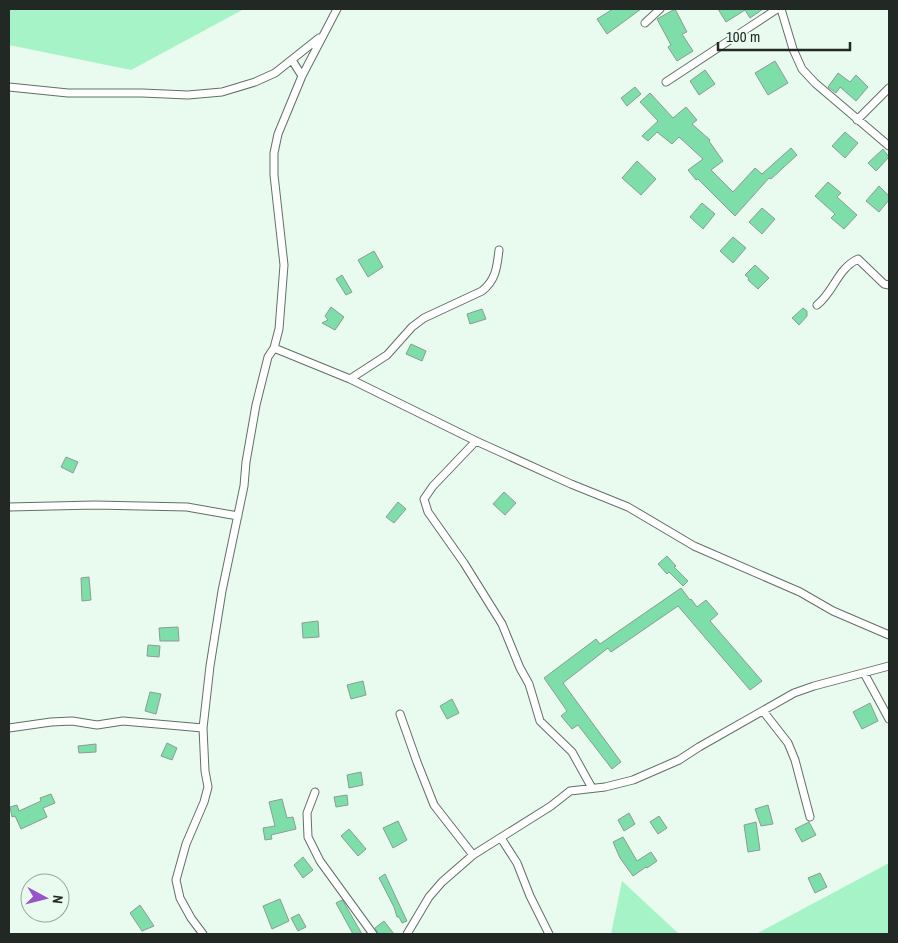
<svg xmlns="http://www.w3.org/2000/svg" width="898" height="943" font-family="'Archivo Narrow',sans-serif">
<rect width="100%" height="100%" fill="#e9faef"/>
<path fill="#a6f3c7" d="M9 9H244L131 70 9 45Z
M889 863V934H756Z
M622 881 679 934H611Z"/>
<path fill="#7ddeaa" stroke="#8c9c92" d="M613 9H641L607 34 597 19Z
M675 9 687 32 682 34 693 51 677 61 668 47 671 45 657 19Z
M718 9H763L750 18 745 10 726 22Z
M775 61 788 83 768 95 755 73Z
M705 70 715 84 699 95 690 81Z
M838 73 850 82 856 75 868 87 856 101 840 87 836 93 828 87Z
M635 87 641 94 627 106 621 98Z
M650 93 673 118 686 107 697 120 692 124 710 140 709 141 723 161 711 170 733 192 755 168 762 174 791 148 797 155 771 179 769 178 735 216 698 179 696 180 688 170 703 159 679 137 672 144 657 132 648 141 642 136 658 121 640 102Z
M845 132 858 143 845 158 832 146Z
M883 149 889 157 876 171 868 163Z
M637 161 656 179 641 195 622 178Z
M828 182 841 193 837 197 857 215 844 229 831 218 835 214 815 196Z
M879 186 889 196V200L879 212 866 201Z
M702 203 715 214 703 229 690 217Z
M762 208 775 219 762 234 749 222Z
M733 237 746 248 733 263 720 251Z
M374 251 383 267 368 277 358 260Z
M755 265 769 278 758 289 748 280 749 278 745 275Z
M342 275 352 292 346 295 336 279Z
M331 307 344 317 335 330 322 323 328 320 325 316Z
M803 308 807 311V316L799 325 792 318Z
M482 309 486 319 470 324 467 314Z
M411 344 426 351 422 361 406 354Z
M66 457 78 462 73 473 61 467Z
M504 492 516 503 505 515 493 504Z
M398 502 406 509 394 523 386 517Z
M667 556 676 566 674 567 688 581 683 586 669 572 667 574 658 564Z
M89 577 91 600 82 601 81 578Z
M681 588 690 600 691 599 697 607 706 600 718 614 710 621 762 681 750 690 678 606 611 652 608 648 563 683 621 762 612 769 578 725 572 729 561 716 567 711 544 678 596 639 600 644Z
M318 621 319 637 303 638 302 623Z
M178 627 179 641H160L159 628Z
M148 645 160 646 159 657 147 656Z
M363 681 366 695 351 699 347 685Z
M150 692 161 694 156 714 145 711Z
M452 699 459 713 447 719 440 706Z
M870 703 878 721 862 729 853 712Z
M167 743 177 748 172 760 161 756Z
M96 744V752L79 753 78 746Z
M361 772 363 785 349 788 347 775Z
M51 794 55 803 43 808 47 817 21 829 15 816 12 817 10 807 17 805 19 811 41 801 40 798Z
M347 795 348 805 336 807 334 797Z
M282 799 287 818 293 817 296 829 271 835 272 839 265 840 263 828 275 826 269 802Z
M768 805 773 824 761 826 755 809Z
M629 813 635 824 624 831 618 820Z
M659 816 667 828 658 834 650 822Z
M398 821 407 840 393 848 383 828Z
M756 822 760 850 748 852 744 825Z
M809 822 816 835 802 842 795 829Z
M349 829 366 849 358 856 341 836Z
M623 837 637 861 651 852 657 861 647 868 646 867 633 876 620 858 613 842Z
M303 857 313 870 303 878 294 865Z
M820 873 827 887 815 893 808 878Z
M385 874 407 921 402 923 399 917H397L394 907 379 878Z
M280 899 289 921 272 929 263 906Z
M342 900 343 901 362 934H353L336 903Z
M140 905 154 926 142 931 130 913Z
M299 914 306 927 298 931 291 918Z
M384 921 394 934H378L375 928Z"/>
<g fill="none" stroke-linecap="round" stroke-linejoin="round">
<defs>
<path id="minor" d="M781 9 793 49 802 69 815 83 889 146
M645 23 660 9
M292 60 302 76
M666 82 777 9
M9 87 68 93H142L188 95 222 92 255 82 275 73 319 38
M857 120 889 88
M817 305C834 292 837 269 858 259L884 284 889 285
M274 348 350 379 476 441 571 484 628 507 694 546 800 592 833 611 889 635
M350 379 387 355 412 327 424 318 482 291C496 280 497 267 499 250
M476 441 433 486 424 499 428 512 464 563 502 624 520 668 529 684 540 721 572 752 592 788
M9 507 95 505 187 507 238 516
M864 673 889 719
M763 711 788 743 795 760 810 817
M400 714 417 762 434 805 473 855
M9 728 51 722 72 721 97 725 123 721 203 728
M315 792 307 813 308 837 320 861 373 934
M501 838 517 863 530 896 549 934
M203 934 191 918 180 898 176 880 186 844 204 802 208 787 205 771 203 728 210 666 222 591 244 486 246 462 256 405 268 357 274 348 279 329 284 265 274 175V153L278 134 302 76 337 9
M407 934 429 897 442 882 473 855 551 806 570 791 605 787 633 780 679 760 699 747 794 693 814 686 889 666"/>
</defs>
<use href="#minor" stroke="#617067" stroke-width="9"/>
<use href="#minor" stroke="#fff" stroke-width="7"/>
</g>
<rect width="898" height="943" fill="none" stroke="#222824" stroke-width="20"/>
<g transform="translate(45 898) rotate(97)"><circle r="24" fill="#e9faef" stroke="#99a69e"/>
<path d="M0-4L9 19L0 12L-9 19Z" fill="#9854c9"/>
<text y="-8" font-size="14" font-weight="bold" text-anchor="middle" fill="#222824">N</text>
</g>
<path d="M718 42v8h132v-8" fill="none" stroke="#222824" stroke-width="2.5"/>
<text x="726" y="42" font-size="15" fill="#222824" stroke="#e9faef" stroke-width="4" paint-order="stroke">100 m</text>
</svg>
